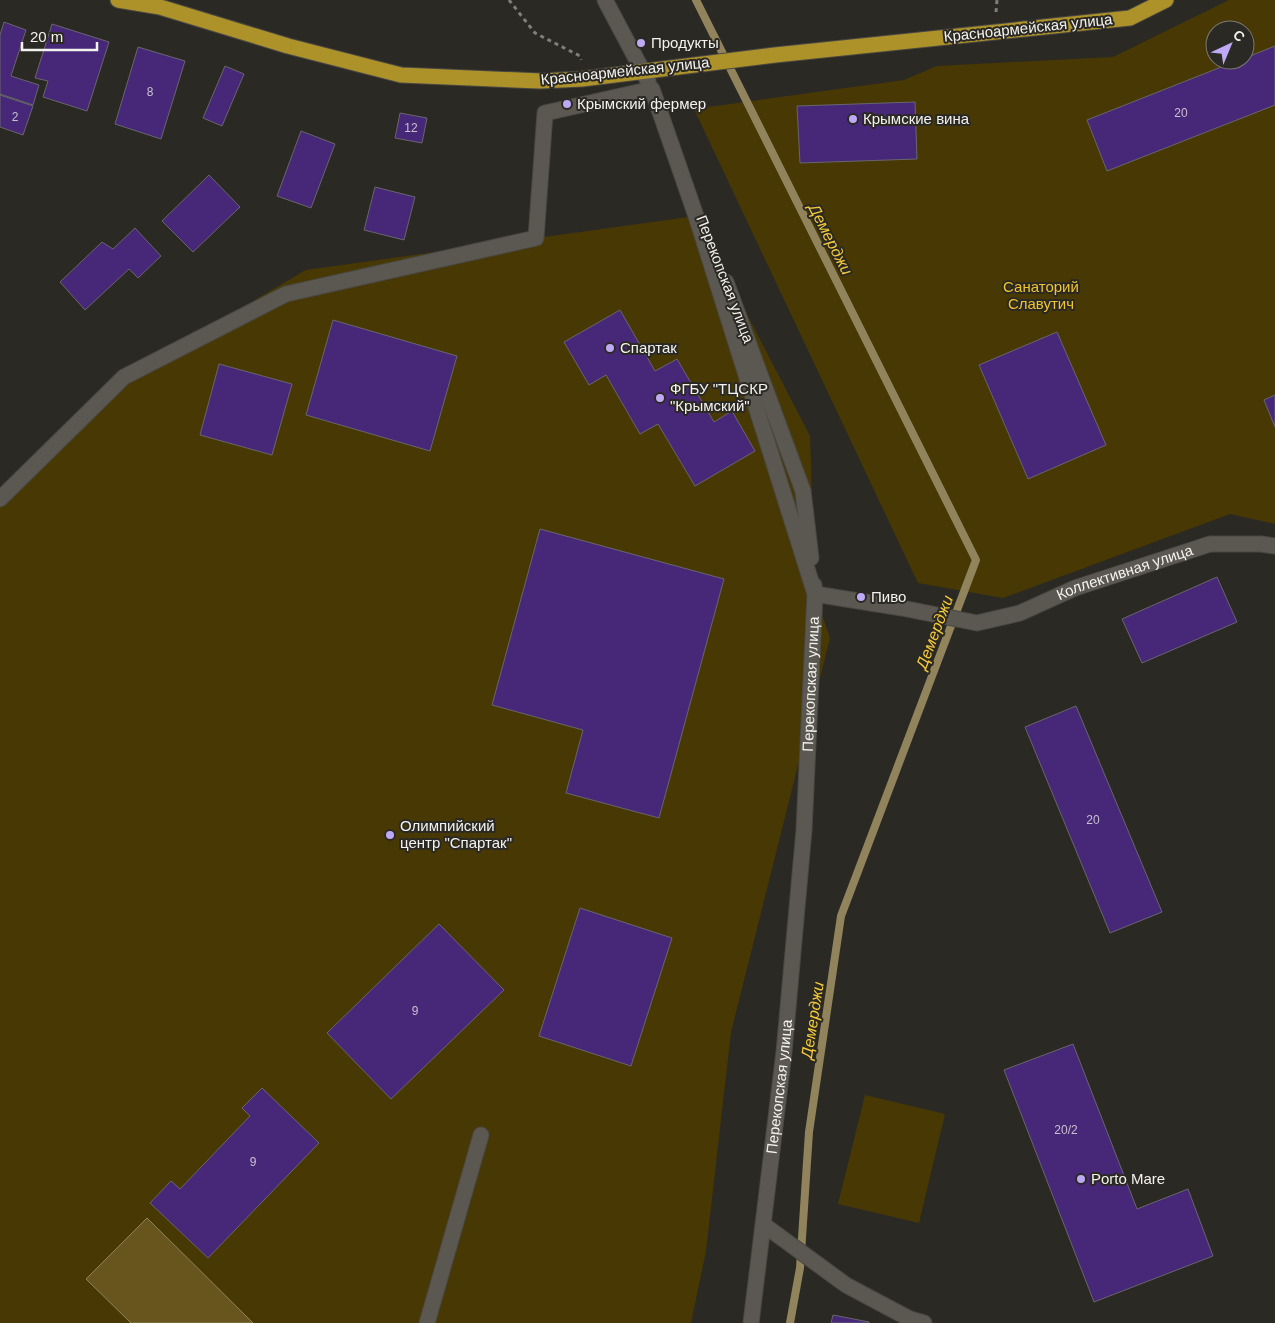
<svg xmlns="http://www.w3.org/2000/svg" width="1275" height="1323" font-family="Helvetica,sans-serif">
<rect width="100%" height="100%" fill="#2b2923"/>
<path fill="#483904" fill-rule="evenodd" d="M1229 0H1275V524L1230 514 1003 598 918 583 694 109 904 80 937 66 1113 57ZM1215 30H1245V60H1215Z
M696 216 810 436 815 594 830 638 731 1032 706 1251 691 1323H0V499L124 377 306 270Z
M865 1095 945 1114 919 1223 838 1204Z"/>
<path fill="#67551d" stroke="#91845c" d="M147 1218 253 1323H131L86 1279Z"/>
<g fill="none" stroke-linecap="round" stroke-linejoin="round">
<path stroke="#91845c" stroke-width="8" d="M696 0 976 560 841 916 809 1132 800 1268 790 1323"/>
</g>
<path fill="#472878" stroke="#68666d" d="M4 22 26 30 11 76 39 85 33 105 0 94V35Z
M52 24 109 42 87 111 43 97 48 81 35 78Z
M1275 46V105L1107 171 1087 120 1239 60H1245V58Z
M138 47 185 61 161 139 115 124Z
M225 66 244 74 222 126 203 118Z
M0 95 33 106 23 135 0 127Z
M915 102 917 159 800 163 797 106Z
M400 113 427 118 422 143 395 138Z
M301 131 335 144 311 208 277 196Z
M209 175 240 207 193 252 162 221Z
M375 187 415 197 404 240 364 230Z
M135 228 161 256 138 278 129 269 85 310 60 282 102 242 113 249Z
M620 310 655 371 677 359 714 422 732 411 755 451 695 486 658 424 640 434 606 375 589 385 564 342Z
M333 320 457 356 430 451 306 415Z
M1057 332 1106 445 1028 479 979 365Z
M219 364 292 384 272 455 200 435Z
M1275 395V427L1264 400Z
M540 529 724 579 659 818 566 793 583 730 492 705Z
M1217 577 1237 622 1142 663 1122 619Z
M1076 706 1162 912 1110 933 1025 727Z
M580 908 672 938 631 1066 539 1036Z
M439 924 504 990 391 1099 327 1033Z
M1073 1044 1137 1209 1188 1189 1213 1256 1094 1302 1004 1070Z
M262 1088 319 1143 208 1258 150 1203 171 1181 180 1189 250 1116 242 1108Z
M833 1315 869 1322V1323H831Z"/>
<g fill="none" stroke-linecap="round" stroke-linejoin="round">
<defs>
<g id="minor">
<path d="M605 0 648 81"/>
<path d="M726 282 803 491 811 558"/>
<path id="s1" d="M0 499 124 377 286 294 536 238 545 113 652 89 696 216 815 594 902 608 977 623 1020 613 1075 588 1210 544H1261L1275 546"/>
<path d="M764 1225 846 1285 910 1319 924 1323"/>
<path d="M427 1323 481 1135"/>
<path id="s2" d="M751 1323 784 1052 804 830 815 594 814 585"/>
</g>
<path id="major" d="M118 0 160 7 288 46 401 75 540 81 582 79 775 55 1130 18 1166 0"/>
</defs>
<use href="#minor" stroke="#4a4843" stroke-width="17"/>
<use href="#major" stroke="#4a4843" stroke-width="17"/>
<path stroke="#807e79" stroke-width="3" stroke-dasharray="4 4" stroke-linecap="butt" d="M509 0 535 33 580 56 581 60
M996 12 997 0"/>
<use href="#minor" stroke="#5a5851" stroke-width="15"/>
<use href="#major" stroke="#ad9229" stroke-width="15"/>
</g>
<g fill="#bfa9f4" stroke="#2b2923" stroke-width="2">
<circle cx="641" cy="43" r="5"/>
<circle cx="567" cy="104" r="5"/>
<circle cx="853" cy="119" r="5"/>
<circle cx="610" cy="348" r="5"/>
<circle cx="660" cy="398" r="5"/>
<circle cx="861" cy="597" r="5"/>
<circle cx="390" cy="835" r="5"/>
<circle cx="1081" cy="1179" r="5"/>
</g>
<g text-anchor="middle" stroke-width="4" stroke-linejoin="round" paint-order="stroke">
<g font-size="12" fill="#c9c0d0">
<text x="150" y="96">8</text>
<text x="1181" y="117">20</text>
<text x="15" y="121">2</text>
<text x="411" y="132">12</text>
<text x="1093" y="824">20</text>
<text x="415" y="1015">9</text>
<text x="1066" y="1134">20/2</text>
<text x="253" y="1166">9</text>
</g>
<g font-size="15" fill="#f4f2ee" stroke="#2b2923">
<text transform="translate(1028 28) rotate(-6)" y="5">Красноармейская улица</text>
<text transform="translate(625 71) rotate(-6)" y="5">Красноармейская улица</text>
<text transform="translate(725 279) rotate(69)" y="5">Перекопская улица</text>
<text dy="5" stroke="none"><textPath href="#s1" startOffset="1699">Коллективная улица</textPath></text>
<text dy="5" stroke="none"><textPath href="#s2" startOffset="642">Перекопская улица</textPath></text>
<text dy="5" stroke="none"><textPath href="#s2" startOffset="238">Перекопская улица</textPath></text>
</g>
<g font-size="15" fill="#f4f2ee" stroke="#2b2923" text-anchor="start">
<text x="651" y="48">Продукты</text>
<text x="577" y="109">Крымский фермер</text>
<text x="863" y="124">Крымские вина</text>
<text x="620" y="353">Спартак</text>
<text x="670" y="394">ФГБУ "ТЦСКР<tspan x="670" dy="17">"Крымский"</tspan></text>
<text x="871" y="602">Пиво</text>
<text x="400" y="831">Олимпийский<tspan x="400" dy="17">центр "Спартак"</tspan></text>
<text x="1091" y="1184">Porto Mare</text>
</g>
<g font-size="15" fill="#efc42f" stroke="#2b2923">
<text x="1041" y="292">Санаторий<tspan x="1041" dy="17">Славутич</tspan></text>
</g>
<g font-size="16" font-style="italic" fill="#f5ca38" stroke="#2b2923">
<text transform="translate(831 239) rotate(63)" y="6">Демерджи</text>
<text transform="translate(934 632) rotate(-69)" y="6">Демерджи</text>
<text transform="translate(812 1020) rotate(-81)" y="6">Демерджи</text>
</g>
</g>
<g transform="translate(1230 45) rotate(44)"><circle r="24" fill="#2b2923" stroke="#7b7974"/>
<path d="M0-4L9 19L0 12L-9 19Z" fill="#bfa9f4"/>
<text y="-8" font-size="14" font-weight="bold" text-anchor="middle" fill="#f4f2ee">С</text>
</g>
<path d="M22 42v8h75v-8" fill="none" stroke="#f4f2ee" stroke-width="2.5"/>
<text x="30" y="42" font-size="15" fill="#f4f2ee" stroke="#2b2923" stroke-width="4" paint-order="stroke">20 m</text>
</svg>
